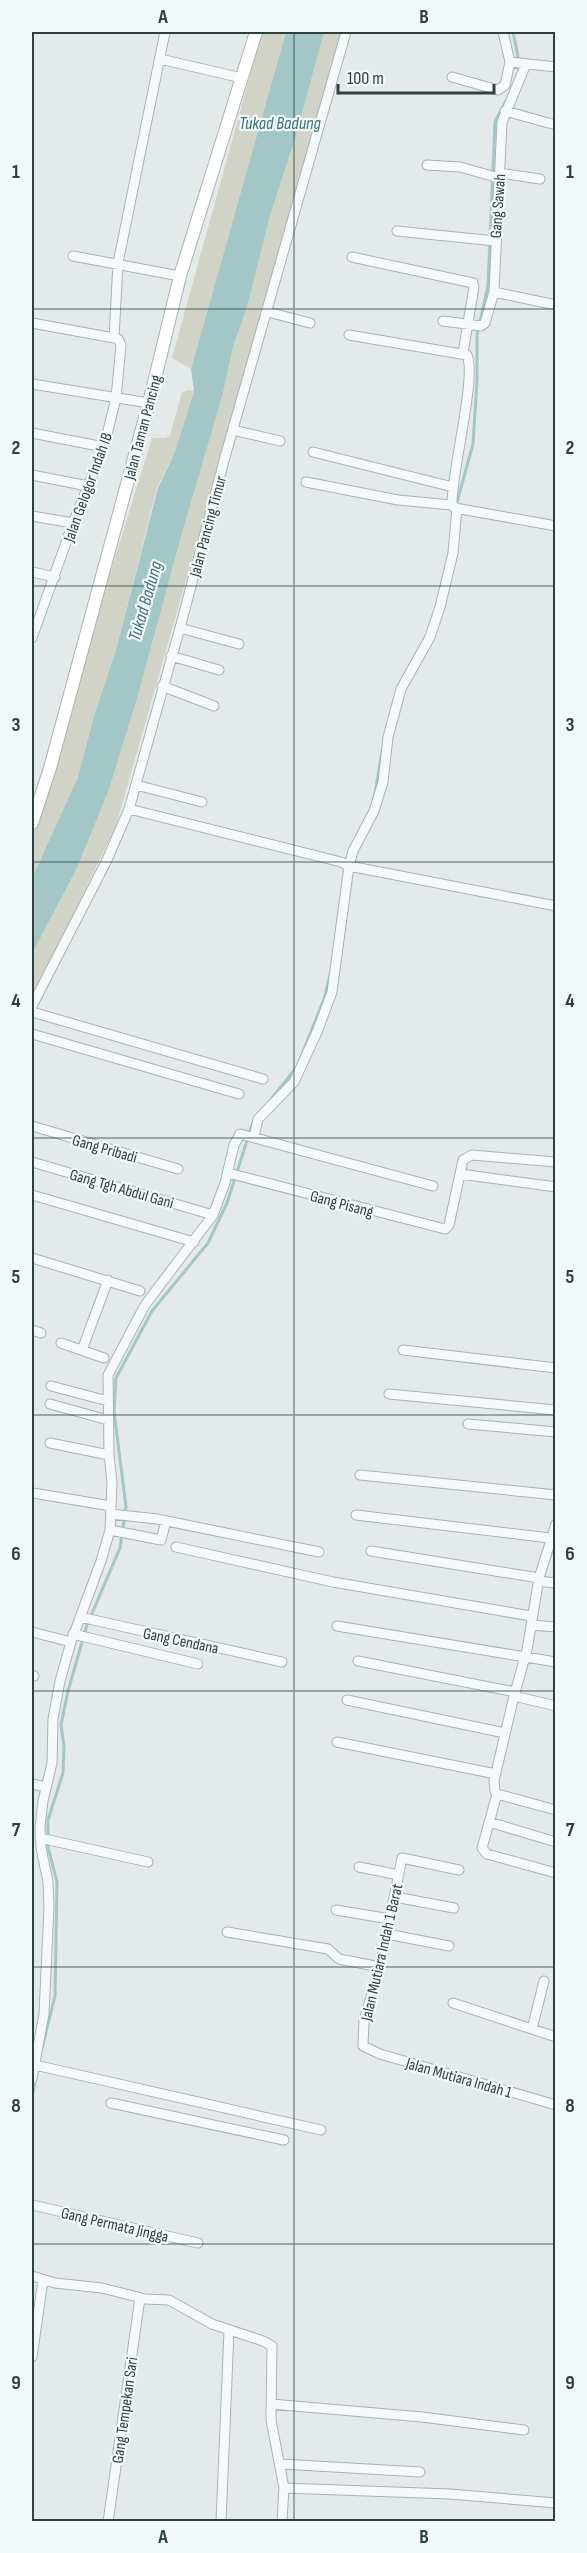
<svg xmlns="http://www.w3.org/2000/svg" width="587" height="2553" font-family="'Sofia Sans Condensed',sans-serif">
<rect width="100%" height="100%" fill="#e4eaea"/>
<path fill="#d1d3c6" d="M262 32H286L191 369 172 358Z
M324 32H342L116 826 53 956 32 994V954L76 870 223 393 233 347 247 307 269 219 296 136Z
M189 390 194 391 175 452 157 488 116 650 94 716 78 777 32 878V832L53 778 98 612 152 438H166L170 435 182 392Z"/>
<path fill="#a2c7c6" d="M286 32H324L296 136 269 219 247 307 233 347 223 393 183 529 137 698 109 789 76 870 32 954V878L78 777 94 716 116 650 158 488 175 452 194 391 191 369Z"/>
<g fill="none" stroke-linecap="round" stroke-linejoin="round">
<path stroke="#a2c7c6" stroke-width="3" d="M513 32 519 62
M457 502 473 444 477 381V335L488 286 495 122 506 101
M405 674 412 661
M374 799 382 752
M299 1062 324 999 330 975
M272 1098 296 1068
M42 2048 55 1996 57 1882 48 1847V1820L63 1773 64 1746 61 1725 68 1691 87 1625 120 1548 126 1507 114 1411 116 1378 152 1311 208 1243 227 1203 252 1125
M32 2098 35 2081"/>
<defs>
<path id="street" d="M503 32 510 62
M160 59 242 78
M452 77 498 90 505 85 510 62 556 67
M505 111 556 125
M427 165 460 167 499 178
M500 173 540 179
M397 231 495 241
M73 256 180 276
M352 257 473 283 474 287 463 353
M494 292 556 305
M268 312 310 323
M443 321 481 326 485 323 494 292 502 122 526 64
M32 323 114 338 118 339 121 345 116 398 104 447 73 523 32 638
M349 335 467 355C477 377 451 473 452 505
M114 338 118 263 165 32
M32 384 149 403
M233 430 280 441
M32 433 104 447
M313 452 453 487
M32 475 88 486
M306 482 398 500 452 505 455 508 556 526
M32 516 73 523
M32 572 55 577
M180 628 239 644
M171 656 219 670
M162 686 214 706
M136 785 202 802
M129 809 341 862 349 866 556 906
M32 1006 106 862 129 809 180 628 225 457 346 32
M32 1012 263 1079
M32 1034 239 1094
M32 1126 178 1169
M254 1137 258 1119 294 1082 317 1032 332 992 349 866 353 851 374 811 383 782 388 737 401 689 430 637 440 607 453 553 457 508
M32 1162 213 1215
M228 1173 445 1229 449 1225 463 1160 472 1155 556 1162
M460 1174 556 1187
M32 1195 194 1242
M32 1258 140 1291
M32 1330 41 1333
M61 1343 104 1358
M82 1350 108 1280
M403 1350 556 1368
M51 1386 108 1401
M389 1394 556 1410
M50 1404 108 1420
M468 1424 556 1432
M50 1443 109 1455
M360 1475 556 1495
M33 1493 111 1506
M111 1514 157 1519 319 1552
M356 1515 550 1538
M556 1524 539 1578 527 1650 514 1696 494 1781 495 1791 497 1794 482 1848 487 1854 556 1873
M110 1530 161 1540 166 1521
M176 1547 333 1582 531 1616
M371 1551 539 1578
M538 1581 556 1583
M80 1617 282 1662
M531 1625 556 1627
M337 1626 556 1662
M32 1632 71 1642
M73 1634 198 1664
M358 1661 515 1692
M32 1675 34 1676
M514 1696 556 1706
M347 1700 505 1733
M337 1742 496 1774
M32 1784 46 1787
M497 1794 556 1810
M489 1822 556 1842
M40 1838 148 1862
M359 1867 399 1875
M459 1870 402 1858 380 1967 364 2020 363 2046 380 2054 556 2105
M395 1897 454 1908
M336 1910 390 1919
M227 1932 328 1949 339 1959 380 1967
M387 1934 449 1946
M453 2003 556 2037
M532 2029 544 1981
M35 2065 321 2130
M32 2079 44 2014 49 1907 48 1882 41 1848 40 1826 43 1801 52 1763 53 1719 60 1681 71 1642 101 1561 110 1530 112 1482 109 1455 108 1375 145 1305 213 1215 225 1183 234 1145 240 1134 433 1186
M111 2103 284 2140
M32 2205 198 2243
M32 2276 55 2283 102 2288 145 2299 169 2300 212 2324 263 2341 272 2346 271 2420 284 2488 282 2522
M32 2357 43 2280
M271 2404 422 2417 524 2430
M281 2464 420 2472
M284 2488 450 2494 556 2503
M108 2522 140 2298
M221 2522 229 2331"/>
<path id="secondary" d="M32 823 50 768 149 403 180 276 256 32"/>
</defs>
<use href="#street" stroke="#a9b3b4" stroke-width="11"/>
<use href="#secondary" stroke="#a9b3b4" stroke-width="14"/>
<use href="#street" stroke="#f6f9f9" stroke-width="9"/>
<use href="#secondary" stroke="#fff" stroke-width="12"/>
</g>
<path fill="none" stroke="#2d3f41" stroke-width="1.5" stroke-opacity="0.55" d="M294 32V2522M32 309H556M32 586H556M32 862H556M32 1138H556M32 1415H556M32 1691H556M32 1967H556M32 2244H556"/>
<g text-anchor="middle" stroke-width="4.5" stroke-linejoin="round" paint-order="stroke">
<g font-size="16" fill="#2d3f41" stroke="#f3f8f8">
<text transform="translate(497 206) rotate(-86)" y="6">Gang Sawah</text>
<text transform="translate(142 427) rotate(-75)" y="6">Jalan Taman Pancing</text>
<text transform="translate(87 487) rotate(-70)" y="6">Jalan Gelogor Indah IB</text>
<text transform="translate(207 526) rotate(-75)" y="6">Jalan Pancing Timur</text>
<text transform="translate(105 1148) rotate(16)" y="6">Gang Pribadi</text>
<text transform="translate(122 1188) rotate(16)" y="6">Gang Tgh Abdul Gani</text>
<text transform="translate(342 1203) rotate(15)" y="6">Gang Pisang</text>
<text transform="translate(181 1640) rotate(12)" y="6">Gang Cendana</text>
<text transform="translate(381 1952) rotate(-77)" y="6">Jalan Mutiara Indah 1 Barat</text>
<text transform="translate(459 2077) rotate(16)" y="6">Jalan Mutiara Indah 1</text>
<text transform="translate(115 2224) rotate(13)" y="6">Gang Permata Jingga</text>
<text transform="translate(124 2410) rotate(-82)" y="6">Gang Tempekan Sari</text>
</g>
<g font-size="18" font-style="italic" fill="#3a7172" stroke="#f3f8f8">
<text x="280" y="129">Tukad Badung</text>
<text transform="translate(145 601) rotate(-74)" y="6">Tukad Badung</text>
</g>
</g>
<rect width="587" height="2553" fill="none" stroke="#f3f8f8" stroke-width="66"/>
<path d="M338 84v9h156v-9" fill="none" stroke="#2d3f41" stroke-width="3"/>
<text x="347" y="84" font-size="18" fill="#2d3f41" stroke="#f3f8f8" stroke-width="4.5" paint-order="stroke">100 m</text>
<rect x="33" y="33" width="521" height="2487" fill="none" stroke="#2d3f41" stroke-width="2"/>
<g font-size="20" text-anchor="middle" font-weight="bold" fill="#2d3f41">
<text x="163" y="23">A</text>
<text x="424" y="23">B</text>
<text x="16" y="178">1</text>
<text x="570" y="178">1</text>
<text x="16" y="454">2</text>
<text x="570" y="454">2</text>
<text x="16" y="731">3</text>
<text x="570" y="731">3</text>
<text x="16" y="1007">4</text>
<text x="570" y="1007">4</text>
<text x="16" y="1283">5</text>
<text x="570" y="1283">5</text>
<text x="16" y="1560">6</text>
<text x="570" y="1560">6</text>
<text x="16" y="1836">7</text>
<text x="570" y="1836">7</text>
<text x="16" y="2112">8</text>
<text x="570" y="2112">8</text>
<text x="16" y="2389">9</text>
<text x="570" y="2389">9</text>
<text x="163" y="2543">A</text>
<text x="424" y="2543">B</text>
</g>
</svg>
